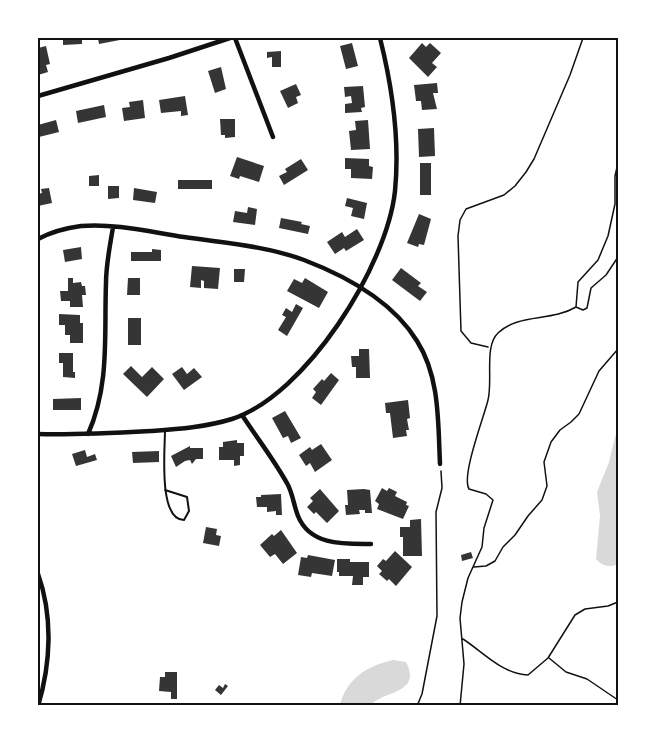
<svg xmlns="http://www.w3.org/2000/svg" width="656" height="743" font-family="'Golos Text',sans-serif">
<rect width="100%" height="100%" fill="#fff"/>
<path fill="#d9d9d9" d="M618 431V564C609 568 602 566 596 559L600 516 597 492 609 462 615 437Z
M393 660 406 662C422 694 385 690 371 705H340C347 678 367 666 393 660Z"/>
<path fill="#353535" d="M63 38H82V44L63 45Z
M98 38H125V39L99 44Z
M352 43 358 66 346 69 340 46Z
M422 43 426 47 430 43 441 53 432 63 437 67 428 77 409 58Z
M46 46 50 64 46 65 48 72 38 75V48Z
M281 51V67H272V57L267 58V52Z
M221 67 226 89 215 93 208 71Z
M437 83 438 93H433L437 109 422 110 421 101H416L414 85Z
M296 84 301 95 296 97 298 103 288 108 280 91Z
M363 86 365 107 361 108 362 112 345 113V104L352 103 351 96 345 97 344 87Z
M185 96 188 115 181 116V111L161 113 159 100Z
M143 100 145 118 124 121 122 108 130 107 129 102Z
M104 105 106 117 78 123 76 111Z
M220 119H235V137L225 138V135H221Z
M56 120 59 132 39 137 38 125Z
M368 120 370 149 351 150 349 131 356 130 355 121Z
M434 128 435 156 419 157 418 129Z
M237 157 264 166 259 182 240 176 239 179 230 176Z
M345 158 369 159V166L373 167 372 179 351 178V169H345Z
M301 159 308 170 284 185 279 176 287 172 285 169Z
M420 163H431V195H420Z
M99 175V186H89V176Z
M178 180H212V189H178Z
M108 186H119V198L108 199Z
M49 188 52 203 38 206V194L42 193 41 189Z
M134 188 157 192 155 203 133 200Z
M347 198 367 203 364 219 351 216 353 208 345 206Z
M248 207 257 209 255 225 233 222 235 211 247 213Z
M419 214 431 219 424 245 419 244 418 247 407 243Z
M281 218 302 222 301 224 310 226 308 234 279 228Z
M357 229 364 240 346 251 344 248 335 254 327 242 342 232 345 237Z
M81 247 82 259 65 262 63 250Z
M152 249 161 250V261H131V252H152Z
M192 266 220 268 218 289 204 288V281L201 280V288L190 287Z
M401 268 421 283 418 286 427 292 420 301 392 280Z
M234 269H245L244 282H234Z
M68 278H73V283L81 282 82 286H85L86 295H82L83 307H70V301H61L60 291H68Z
M128 278H140V295H127Z
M305 278 328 292 319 308 287 291 294 279 302 283Z
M296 304 303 308 287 336 278 330 286 317 282 315 286 308 292 312Z
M59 314 80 315V323H83V343H70V335H65V325H59Z
M128 318H141V345H128Z
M359 349H369L370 378H356V367H352L351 356H359Z
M59 353H73V372H75V378L63 377V363H59Z
M131 366 142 377 152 367 164 379 147 397 123 374Z
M182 367 187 374 194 368 202 377 184 390 172 374Z
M331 373 339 380 321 405 312 398 316 392 313 389 322 379 324 381Z
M81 398V410H53V399Z
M408 400 410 418 407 419 409 430H406L407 436 393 438 390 413H386L385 403Z
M285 411 301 438 291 443 288 436 283 438 272 418Z
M237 440V443H244V456H240V465L234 466V460H219V447H223V442Z
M321 444 332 460 315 472 310 463 306 466 299 455 310 447 312 450Z
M190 446V448H203V459H196L192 464 190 460 185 461 176 467 171 456Z
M85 450 87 457 95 454 97 460 76 466 72 454Z
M159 451V462L133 463 132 452Z
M382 488 387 491 389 488 397 492 395 496 407 502 406 505 409 506 403 519 377 509 379 504 375 501Z
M320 489 339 511 327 523 316 512 314 514 307 507 313 501 310 498Z
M364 489 370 490 372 513H365V510H359L360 514 346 515 345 505H348L347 490Z
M281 494 282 515H276V511L267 512V507H257L256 497H261V495Z
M421 519 422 556H403V537H400V527H410V520Z
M206 527 217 529 216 535 221 536 219 546 203 543Z
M281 530 297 553 283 564 275 554 270 557 260 545 272 534 274 536Z
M395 551 412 567 396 586 389 579 387 581 379 574 382 571 377 566 383 559 386 561Z
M471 552 473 558 462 561 461 555Z
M308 555 335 560 332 576 312 573 311 577 298 575 301 557 307 558Z
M337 559H350V562H369V577H363V585H352L353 576H339V572H337Z
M165 672H177V699H171V692L159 691 160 677H165Z
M225 684 228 686 221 695 215 690 219 685 223 688Z"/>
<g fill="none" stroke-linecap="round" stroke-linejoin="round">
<path stroke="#111" stroke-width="1.5" d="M576 307 583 310 587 308 591 288 606 275 618 257
M488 347 471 343 461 331 458 236 460 220 466 209 504 195 515 186 526 172 534 159 570 75 583 38
M474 567 486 566 495 561 503 547 515 535 528 516 542 500 547 486 544 462 551 442 560 430 571 422 579 414 599 371 618 349
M463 639C483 652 502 674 528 675L548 658 575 615 585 609 608 606 618 602
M549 658 566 672 587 679 618 700
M417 706 422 694 437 616 436 512 442 488 441 471
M460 706 464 664 460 618 462 602 468 578 482 547 484 528 493 500 486 494 469 489C461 476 484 417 488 400 493 380 484 346 498 333 519 313 551 322 576 307L578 282 598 260 608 236 615 204V176L618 163"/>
<path stroke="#111" stroke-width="2" d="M165 430C165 449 158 520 184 520L189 511 187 497 165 490"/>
<path stroke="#111" stroke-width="4.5" d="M235 38 273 137
M38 96 169 58 230 38
M38 239C51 232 66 228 81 226 114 223 151 232 184 237 224 243 267 246 304 260 346 276 393 302 417 341 440 377 438 423 440 464
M242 415C257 438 275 461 288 485 293 495 294 506 298 516 310 546 345 544 371 544
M38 434C75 435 113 433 151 431 178 429 206 427 232 419 306 395 387 266 395 191 400 140 392 86 380 38
M88 434C110 385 104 335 106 283 106 264 110 246 113 227
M38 574C53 616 51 663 38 706"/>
</g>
<rect width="656" height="743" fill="none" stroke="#ffffff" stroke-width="78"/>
<rect x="39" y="39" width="578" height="665" fill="none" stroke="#111" stroke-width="2"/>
</svg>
